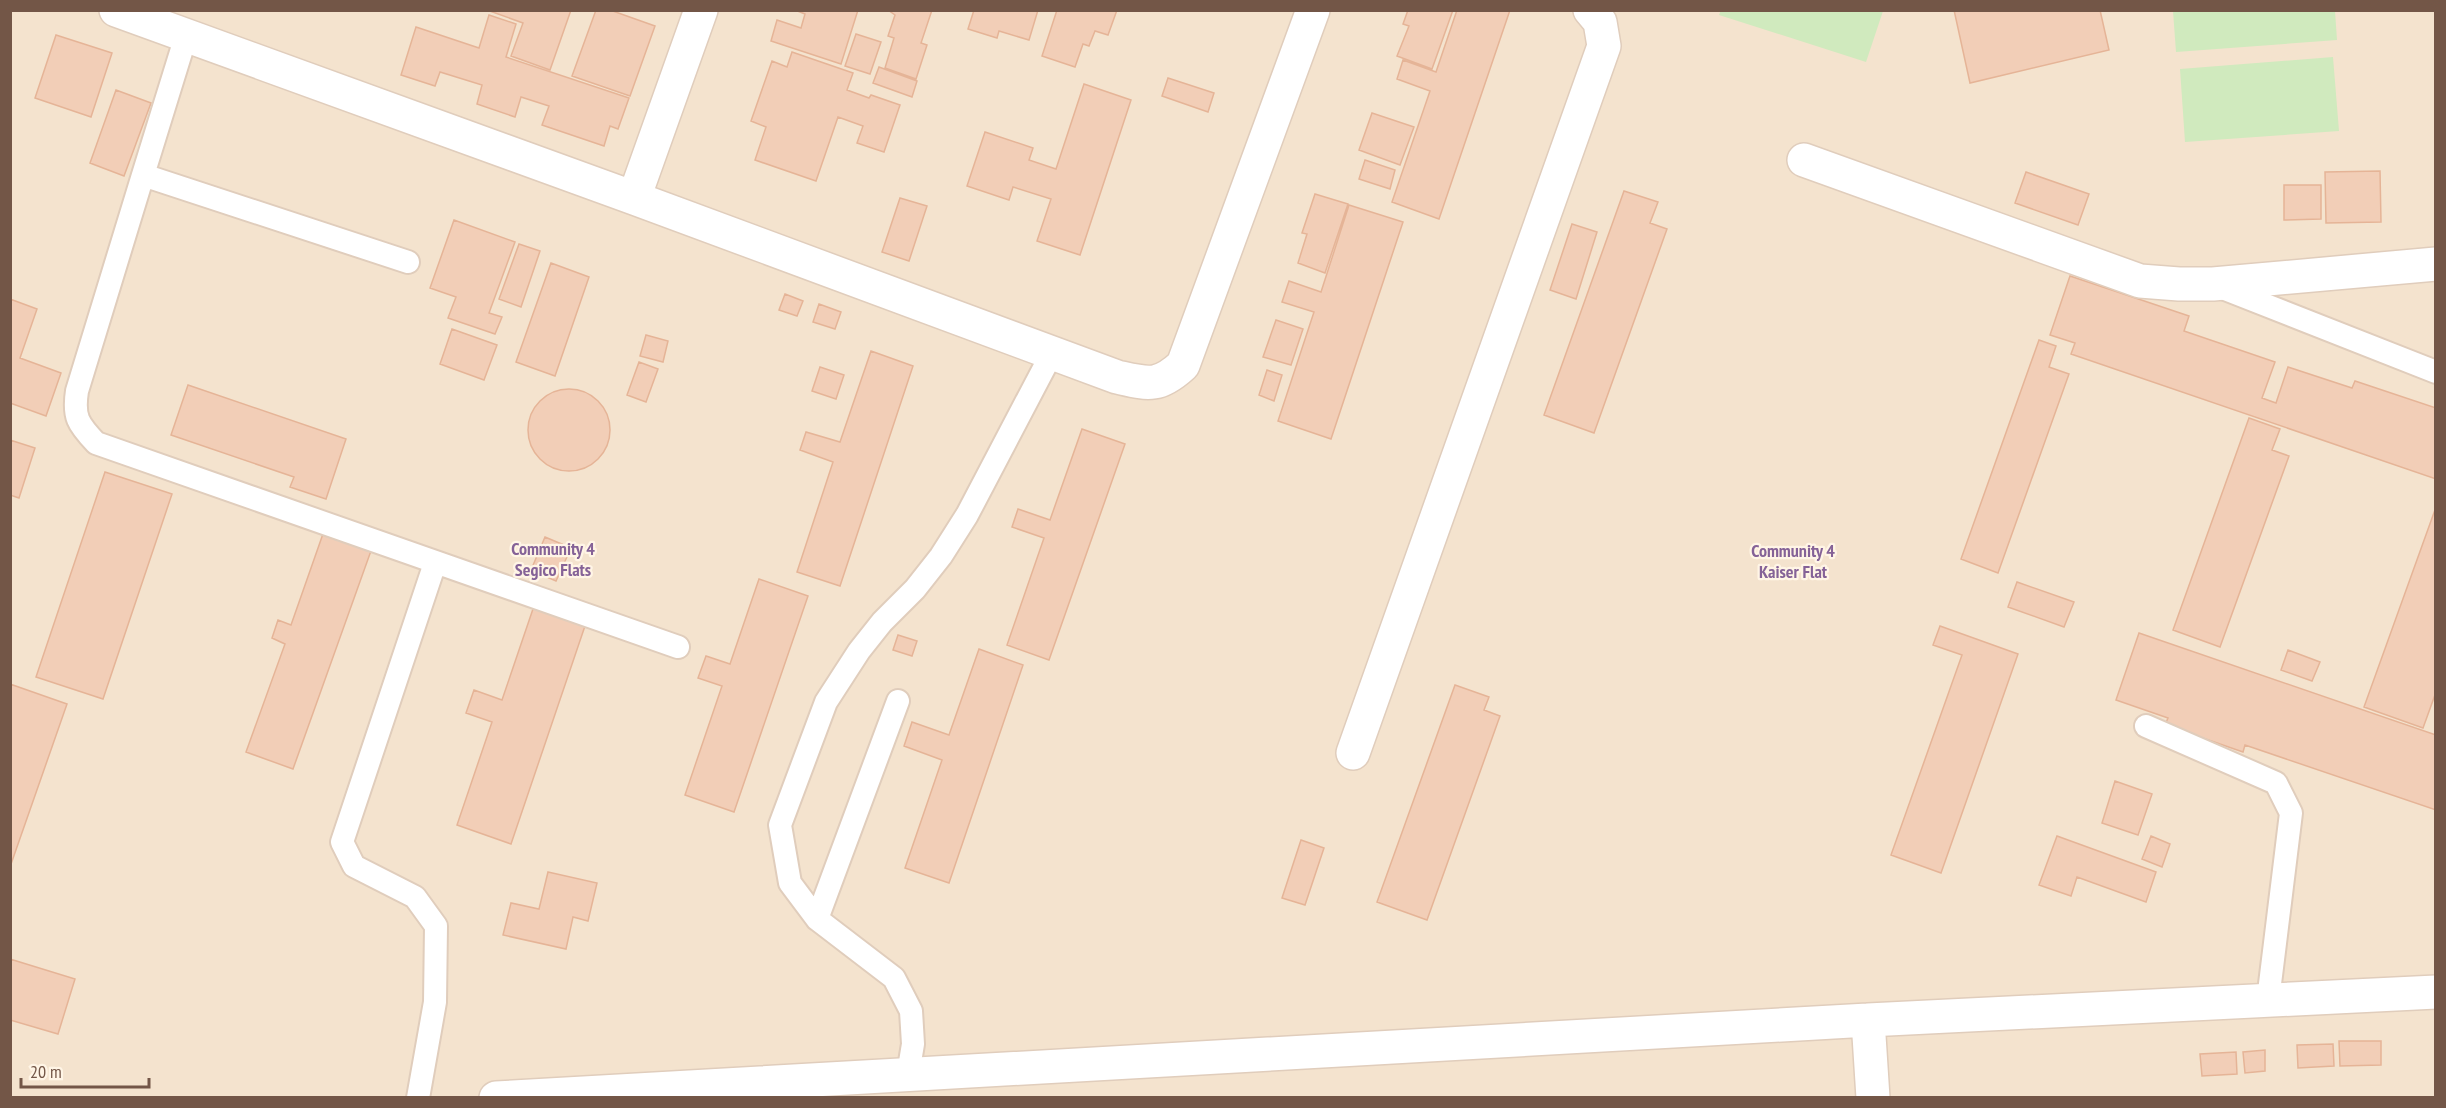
<svg xmlns="http://www.w3.org/2000/svg" width="2446" height="1108" font-family="'PT Sans Narrow',sans-serif">
<rect width="100%" height="100%" fill="#fcf1e0"/>
<path fill="#f4e3ce" d="M11 11H2435V1097H11Z"/>
<path fill="#d0eabe" d="M1721 10H1883V11L1866 62 1719 15Z
M2173 11H2335L2337 40 2176 52Z
M2333 57 2339 131 2185 142 2180 69Z"/>
<path fill="#f2ceb7" stroke="#e5b497" stroke-width="1.5" d="M487 10H571L550 70 511 56 523 23Z
M596 10H610L655 26 630 96 572 76Z
M795 10H858L841 64 771 41 777 20 801 28 805 14Z
M888 10H932L921 43 927 45 916 79 885 68 894 38 888 36 895 15Z
M974 10H1038L1029 40 999 31 997 38 968 29Z
M1057 10H1117L1108 35 1095 31 1089 46 1083 44 1075 67 1042 56Z
M1408 10H1453L1432 69 1397 56 1409 26 1403 24Z
M1457 10H1510L1439 219 1392 202 1430 91 1397 79 1403 60 1436 72Z
M1954 10H2100L2109 50 1970 83Z
M489 15 516 24 506 57 629 98 618 129 610 126 604 146 542 125 549 106 521 97 515 117 477 104 482 85 440 72 435 86 401 75 416 27 479 48Z
M856 34 881 42 870 74 845 66Z
M56 35 112 53 91 117 35 98Z
M792 52 853 73 847 90 869 98 871 95 900 105 884 152 857 143 863 126 838 117 816 181 755 160 766 127 751 121 772 61 787 67Z
M879 67 917 81 912 97 873 83Z
M1168 78 1214 93 1208 112 1162 96Z
M1084 84 1131 100 1080 255 1037 241 1051 199 1013 187 1009 200 967 186 985 132 1033 148 1029 160 1056 169Z
M116 90 151 103 124 176 90 163Z
M1372 113 1414 127 1400 165 1359 150Z
M1365 160 1395 170 1390 189 1359 179Z
M2380 171 2381 222 2326 223 2325 172Z
M2026 172 2089 194 2078 225 2015 203Z
M2284 185H2321V219L2284 220Z
M1624 191 1658 202 1650 223 1667 229 1594 433 1544 415Z
M1315 194 1348 204 1325 273 1298 263 1307 234 1302 233Z
M900 198 927 206 909 261 882 252Z
M1349 205 1403 222 1331 439 1278 421 1314 312 1282 302 1289 281 1321 292Z
M454 220 515 242 489 313 502 317 495 334 448 318 456 297 430 288Z
M1572 224 1597 232 1576 299 1550 290Z
M519 244 540 251 521 307 499 299Z
M551 263 589 277 555 376 516 362Z
M2070 276 2189 316 2184 331 2275 362 2262 398 2276 403 2288 367 2352 388 2355 381 2436 408V479L2071 354 2075 343 2050 335Z
M785 294 803 301 797 316 779 310Z
M10 299 37 309 20 358 61 373 46 416 10 403Z
M819 304 841 312 835 329 813 322Z
M1276 320 1303 329 1291 365 1263 357Z
M452 329 497 345 484 380 440 364Z
M646 335 668 341 663 362 640 356Z
M2039 340 2056 346 2049 367 2069 374 1998 573 1961 559Z
M871 351 913 366 840 586 797 572 833 462 800 450 806 432 840 442Z
M639 362 658 369 646 402 627 395Z
M820 367 844 375 836 399 812 391Z
M1267 370 1282 375 1274 401 1259 395Z
M188 385 346 439 326 499 290 487 294 477 171 435Z
M528 430a41 41 0 1 1 82 0a41 41 0 1 1-82 0Z
M2249 418 2280 429 2272 450 2289 456 2220 647 2173 630Z
M1082 429 1125 444 1049 660 1007 645 1044 538 1012 527 1018 509 1050 520Z
M10 440 35 448 19 498 10 495Z
M105 472 172 494 103 699 36 677Z
M2436 507V692L2423 728 2364 707Z
M324 531 372 548 293 769 246 752 285 644 272 638 278 620 291 625Z
M545 537 571 548 556 581 531 570Z
M759 579 808 596 734 812 685 795 722 686 698 678 706 656 730 664Z
M2017 582 2074 602 2064 627 2008 607Z
M534 606 586 623 511 844 457 825 492 722 466 713 474 690 502 700Z
M1940 626 2018 654 1941 873 1891 855 1962 655 1933 645Z
M2139 633 2436 735V810L2245 745 2243 752 2165 725 2168 718 2116 700Z
M898 635 917 641 912 656 893 650Z
M979 649 1023 665 949 883 905 868 942 760 904 746 912 722 949 735Z
M2288 650 2320 662 2312 681 2281 670Z
M10 684 67 704 10 867Z
M1455 685 1489 697 1484 710 1500 716 1427 920 1377 902Z
M2115 781 2152 794 2138 835 2102 823Z
M2057 836 2156 872 2146 902 2077 877 2071 896 2039 885Z
M2151 836 2170 844 2162 867 2142 859Z
M1301 840 1324 848 1305 905 1282 898Z
M548 872 597 883 588 921 573 917 566 949 503 935 511 903 539 909Z
M10 959 75 979 58 1034 10 1020Z
M2339 1041H2381V1065L2340 1066Z
M2333 1044 2334 1066 2298 1068 2297 1045Z
M2265 1050V1071L2245 1073 2243 1052Z
M2236 1052 2237 1074 2202 1076 2200 1054Z"/>
<g fill="none" stroke-linecap="round" stroke-linejoin="round">
<defs>
<path id="lane" d="M186 36 143 175 408 262
M143 175 77 391C73 417 78 424 96 443L678 647
M2220 287 2436 372
M2146 726 2276 783 2291 813 2268 1000
M817 919 898 701
M908 1074 913 1044 911 1011 894 978 817 919 790 883 780 825 826 702 859 651 882 622 915 589 941 556 967 515 1052 353
M418 1098 435 1002 436 926 415 897 354 866 342 842 435 563"/>
<path id="street" d="M116 10 634 198 1117 377C1148 384 1158 388 1183 365L1313 10
M1804 160 2140 281 2179 284H2213L2436 264
M634 198 701 10
M1353 753 1604 46 1600 22 1590 10
M1868 1020 1873 1098
M496 1098 1868 1020 2436 992"/>
</defs>
<use href="#lane" stroke="#e0cdbc" stroke-width="26"/>
<use href="#street" stroke="#e0cdbc" stroke-width="36"/>
<use href="#lane" stroke="#fff" stroke-width="22"/>
<use href="#street" stroke="#fff" stroke-width="33"/>
</g>
<g text-anchor="middle" stroke-width="4.5" stroke-linejoin="round" paint-order="stroke">
<g font-size="18" font-weight="bold" fill="#856297" stroke="#fff5e6">
<text x="553" y="555">Community 4<tspan x="553" dy="21">Segico Flats</tspan></text>
<text x="1793" y="557">Community 4<tspan x="1793" dy="21">Kaiser Flat</tspan></text>
</g>
</g>
<rect width="2446" height="1108" fill="none" stroke="#735647" stroke-width="24"/>
<path d="M21 1078v9h128v-9" fill="none" stroke="#735647" stroke-width="3"/>
<text x="30" y="1078" font-size="18" fill="#735647" stroke="#fff5e6" stroke-width="4.5" paint-order="stroke">20 m</text>
</svg>
